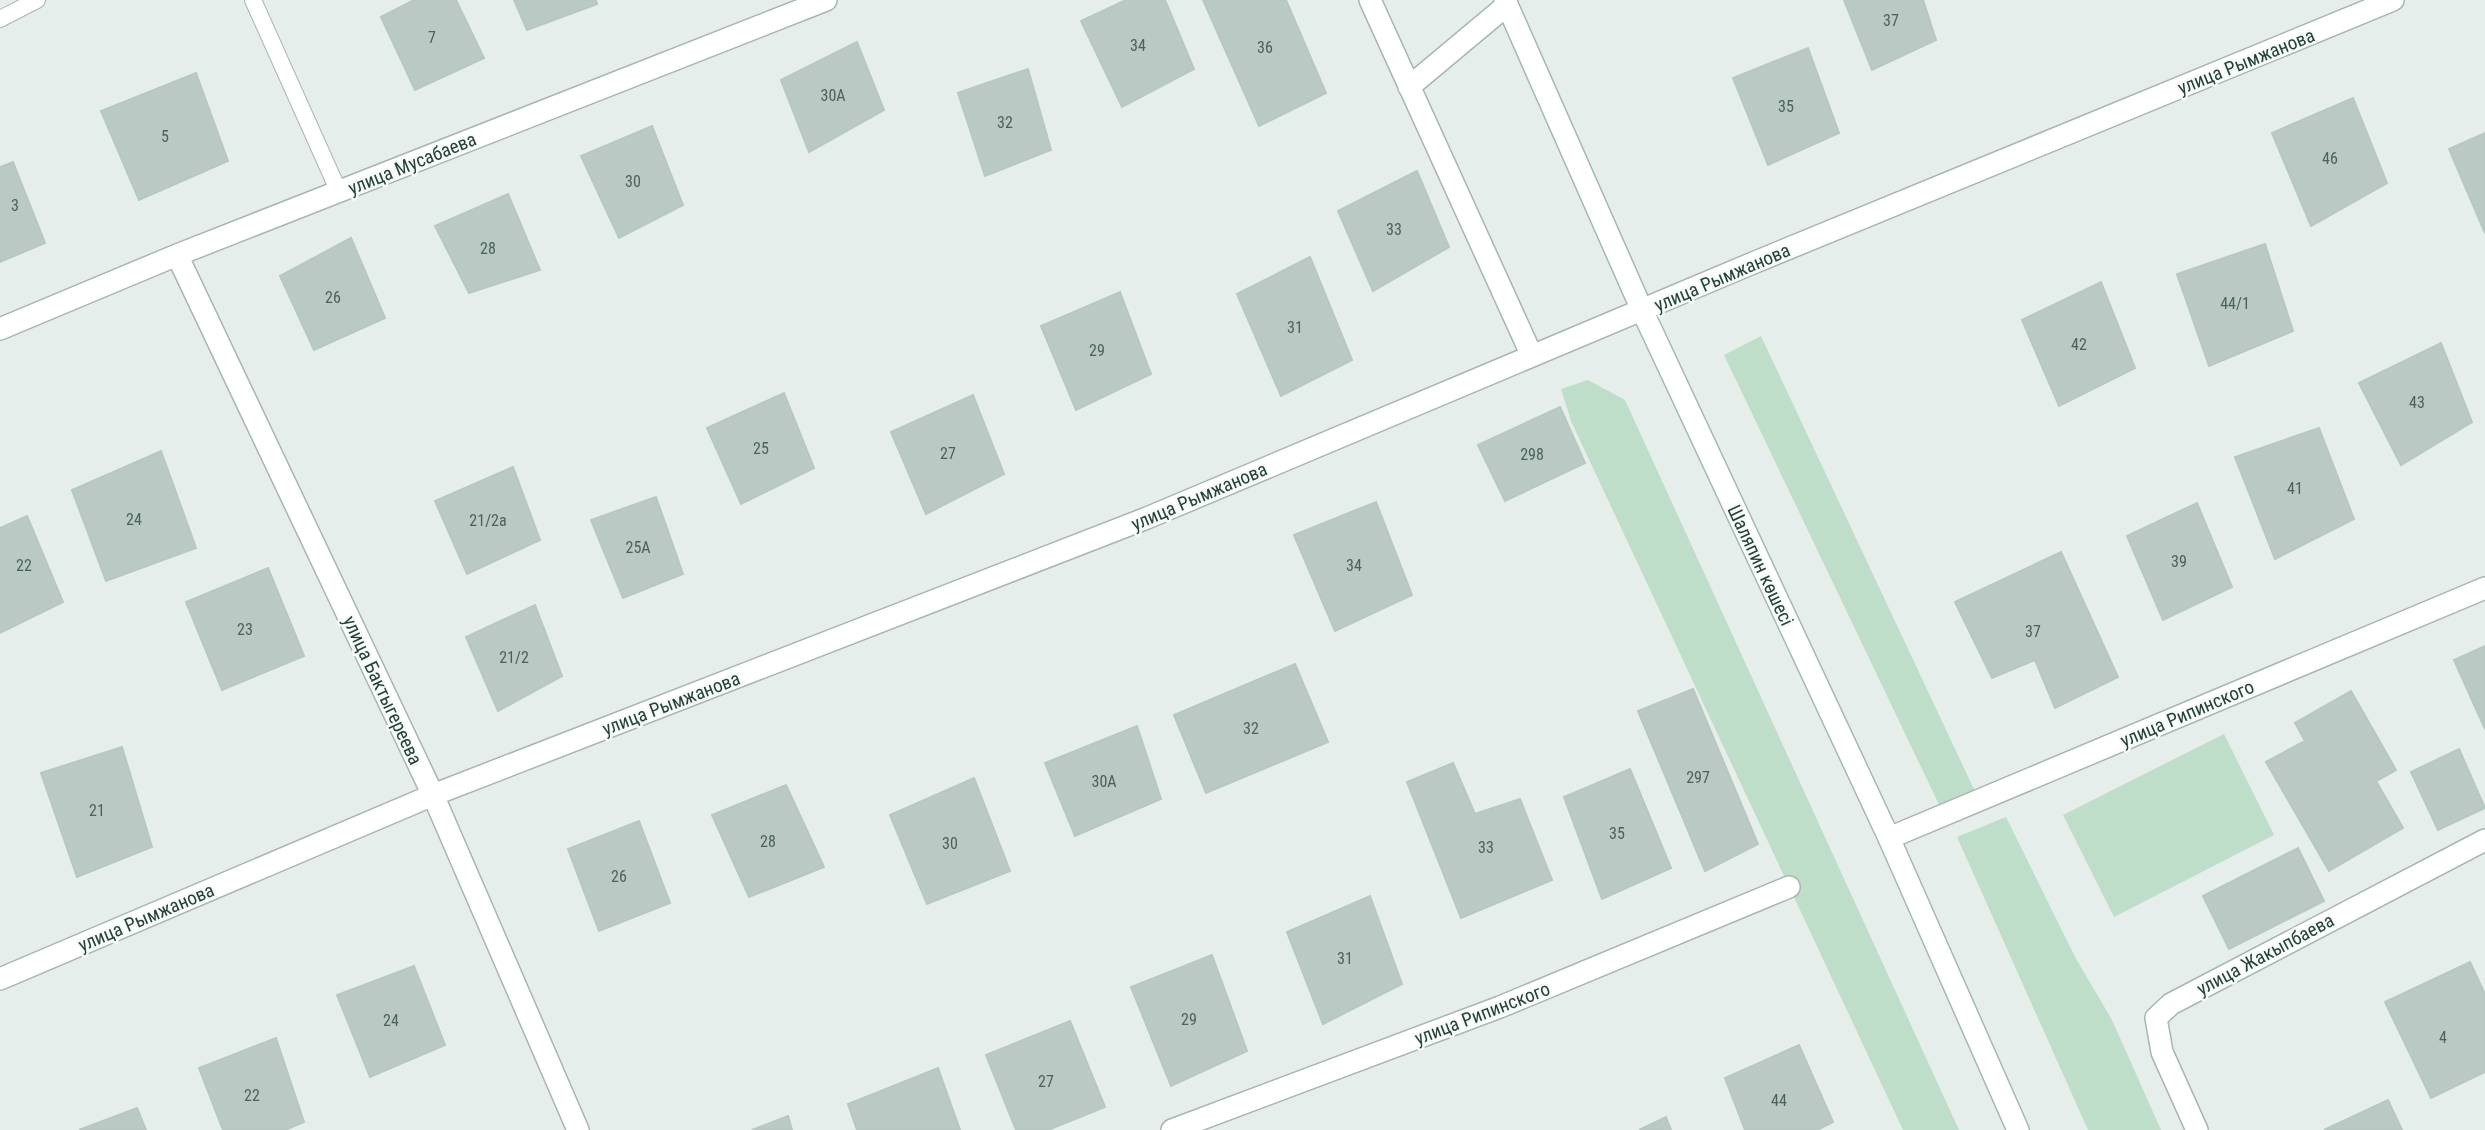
<svg xmlns="http://www.w3.org/2000/svg" width="2485" height="1130" font-family="'Roboto Condensed',sans-serif">
<rect width="100%" height="100%" fill="#e5eeea"/>
<path fill="#bedec9" d="M1761 336 1979 800 1944 815 1724 355Z
M1588 380 1625 400 1959 1130H1903L1571 421 1561 389Z
M2224 734 2274 835 2114 917 2063 815Z
M2006 817 2075 957 2112 1020 2161 1130H2088L1957 837Z"/>
<path fill="#bac9c4" stroke="#b7c8c2" stroke-width="2" d="M414 0H456L484 58 415 90 381 17Z
M514 0H596L597 4 527 30Z
M1126 0H1165L1194 69 1122 107 1081 21Z
M1203 0H1286L1326 93 1259 126Z
M1844 0H1923L1936 40 1872 70Z
M857 42 884 110 809 152 781 80Z
M1808 48 1839 133 1768 165 1733 78Z
M1028 69 1051 150 985 176 958 93Z
M196 73 228 161 139 200 101 111Z
M2353 98 2387 183 2311 226 2272 133Z
M652 126 683 205 619 238 581 156Z
M2485 133V233L2449 149Z
M13 162 45 243 0 262V167Z
M1417 171 1449 247 1373 291 1338 211Z
M508 194 540 270 469 293 435 226Z
M351 238 385 318 314 350 280 276Z
M2265 244 2293 331 2209 366 2177 274Z
M1310 257 1352 360 1281 396 1237 294Z
M2101 282 2135 368 2059 406 2022 320Z
M1120 292 1151 374 1076 410 1041 326Z
M2441 343 2472 422 2401 465 2359 383Z
M784 393 814 468 741 504 707 428Z
M973 395 1004 474 926 514 891 432Z
M1560 407 1585 463 1505 501 1478 445Z
M2319 428 2354 519 2275 559 2235 457Z
M161 451 196 548 106 581 72 490Z
M513 467 540 540 467 574 435 501Z
M656 497 683 574 623 598 591 520Z
M1376 502 1412 595 1335 631 1294 535Z
M2197 503 2232 587 2163 620 2127 536Z
M27 516 63 602 0 633V528Z
M2061 552 2118 677 2055 708 2035 660 1992 678 1955 602Z
M268 568 304 656 222 690 186 602Z
M535 605 562 676 498 711 466 637Z
M2485 646V729L2454 660Z
M1295 664 1328 742 1206 793 1174 715Z
M1693 689 1758 844 1705 871 1638 711Z
M2351 691 2396 770 2376 781 2403 828 2329 871 2266 762 2305 741 2295 723Z
M1137 726 1161 799 1075 836 1045 763Z
M122 747 152 847 77 877 41 773Z
M2459 749 2485 808 2438 830 2411 772Z
M1453 763 1475 814 1520 799 1552 880 1461 918 1407 782Z
M1630 769 1671 868 1602 899 1564 797Z
M974 778 1010 871 927 904 890 815Z
M786 785 824 867 749 897 712 815Z
M639 821 670 903 599 931 568 849Z
M2298 848 2324 901 2229 949 2203 896Z
M1370 896 1402 984 1323 1024 1287 932Z
M1212 955 1247 1051 1171 1086 1131 987Z
M2470 962 2485 994V1072L2431 1098 2385 1002Z
M414 966 445 1045 370 1077 337 995Z
M1070 1021 1105 1107 1048 1130H1016L986 1055Z
M276 1038 304 1122 285 1130H223L199 1068Z
M1799 1045 1833 1122 1817 1130H1745L1725 1078Z
M938 1068 960 1130H857L848 1104Z
M2388 1100 2402 1130H2324Z
M137 1108 146 1130H79Z
M788 1116 792 1130H752Z
M1666 1117 1671 1130H1639Z"/>
<g fill="none" stroke-linecap="round" stroke-linejoin="round">
<defs>
<path id="service" d="M253 0 339 192
M0 19 37 0"/>
<path id="minor" d="M1370 0 1532 356
M1409 87 1507 5
M177 255 433 795 578 1130
M0 329 177 255 826 0
M1889 838 2485 588
M0 979 433 795 1147 518 1753 263 2393 0
M1172 1130 1500 1007 1789 887
M2197 1130 2162 1052 2156 1018 2171 1004 2485 840"/>
<path id="secondary" d="M1505 0 1642 310 1889 838 2018 1130"/>
</defs>
<use href="#service" stroke="#a7b6b2" stroke-width="18"/>
<use href="#minor" stroke="#a7b6b2" stroke-width="24"/>
<use href="#secondary" stroke="#a3b9b3" stroke-width="24"/>
<use href="#service" stroke="#fff" stroke-width="16"/>
<use href="#minor" stroke="#fff" stroke-width="21"/>
<use href="#secondary" stroke="#fff" stroke-width="21"/>
</g>
<g text-anchor="middle" stroke-width="5" stroke-linejoin="round" paint-order="stroke">
<g font-size="16" fill="#4a625c">
<text x="1891" y="26">37</text>
<text x="432" y="43">7</text>
<text x="1138" y="51">34</text>
<text x="1265" y="53">36</text>
<text x="833" y="101">30А</text>
<text x="1786" y="112">35</text>
<text x="1005" y="128">32</text>
<text x="165" y="142">5</text>
<text x="2330" y="164">46</text>
<text x="633" y="187">30</text>
<text x="15" y="211">3</text>
<text x="1394" y="235">33</text>
<text x="488" y="254">28</text>
<text x="333" y="303">26</text>
<text x="2235" y="309">44/1</text>
<text x="1295" y="333">31</text>
<text x="2079" y="350">42</text>
<text x="1097" y="356">29</text>
<text x="2417" y="408">43</text>
<text x="761" y="454">25</text>
<text x="948" y="459">27</text>
<text x="1532" y="460">298</text>
<text x="2295" y="494">41</text>
<text x="134" y="525">24</text>
<text x="488" y="526">21/2а</text>
<text x="638" y="553">25А</text>
<text x="2179" y="567">39</text>
<text x="24" y="571">22</text>
<text x="1354" y="571">34</text>
<text x="245" y="635">23</text>
<text x="2033" y="637">37</text>
<text x="514" y="663">21/2</text>
<text x="1251" y="734">32</text>
<text x="1698" y="783">297</text>
<text x="1104" y="787">30А</text>
<text x="97" y="816">21</text>
<text x="1617" y="839">35</text>
<text x="768" y="847">28</text>
<text x="950" y="849">30</text>
<text x="1486" y="853">33</text>
<text x="619" y="882">26</text>
<text x="1345" y="964">31</text>
<text x="1189" y="1025">29</text>
<text x="391" y="1026">24</text>
<text x="2443" y="1043">4</text>
<text x="1046" y="1087">27</text>
<text x="252" y="1101">22</text>
<text x="1779" y="1106">44</text>
</g>
<g font-size="19" fill="#24403a" stroke="#f6faf8">
<text transform="translate(2246 61) rotate(-22)" y="7">улица Рымжанова</text>
<text transform="translate(412 163) rotate(-22)" y="7">улица Мусабаева</text>
<text transform="translate(1722 277) rotate(-23)" y="7">улица Рымжанова</text>
<text transform="translate(1199 496) rotate(-23)" y="7">улица Рымжанова</text>
<text transform="translate(1761 565) rotate(65)" y="7">Шаляпин көшесі</text>
<text transform="translate(383 690) rotate(65)" y="7">улица Бактыгереева</text>
<text transform="translate(671 703) rotate(-21)" y="7">улица Рымжанова</text>
<text transform="translate(2187 713) rotate(-23)" y="7">улица Рипинского</text>
<text transform="translate(146 917) rotate(-23)" y="7">улица Рымжанова</text>
<text transform="translate(2265 954) rotate(-28)" y="7">улица Жакыпбаева</text>
<text transform="translate(1482 1013) rotate(-21)" y="7">улица Рипинского</text>
</g>
</g>
</svg>
